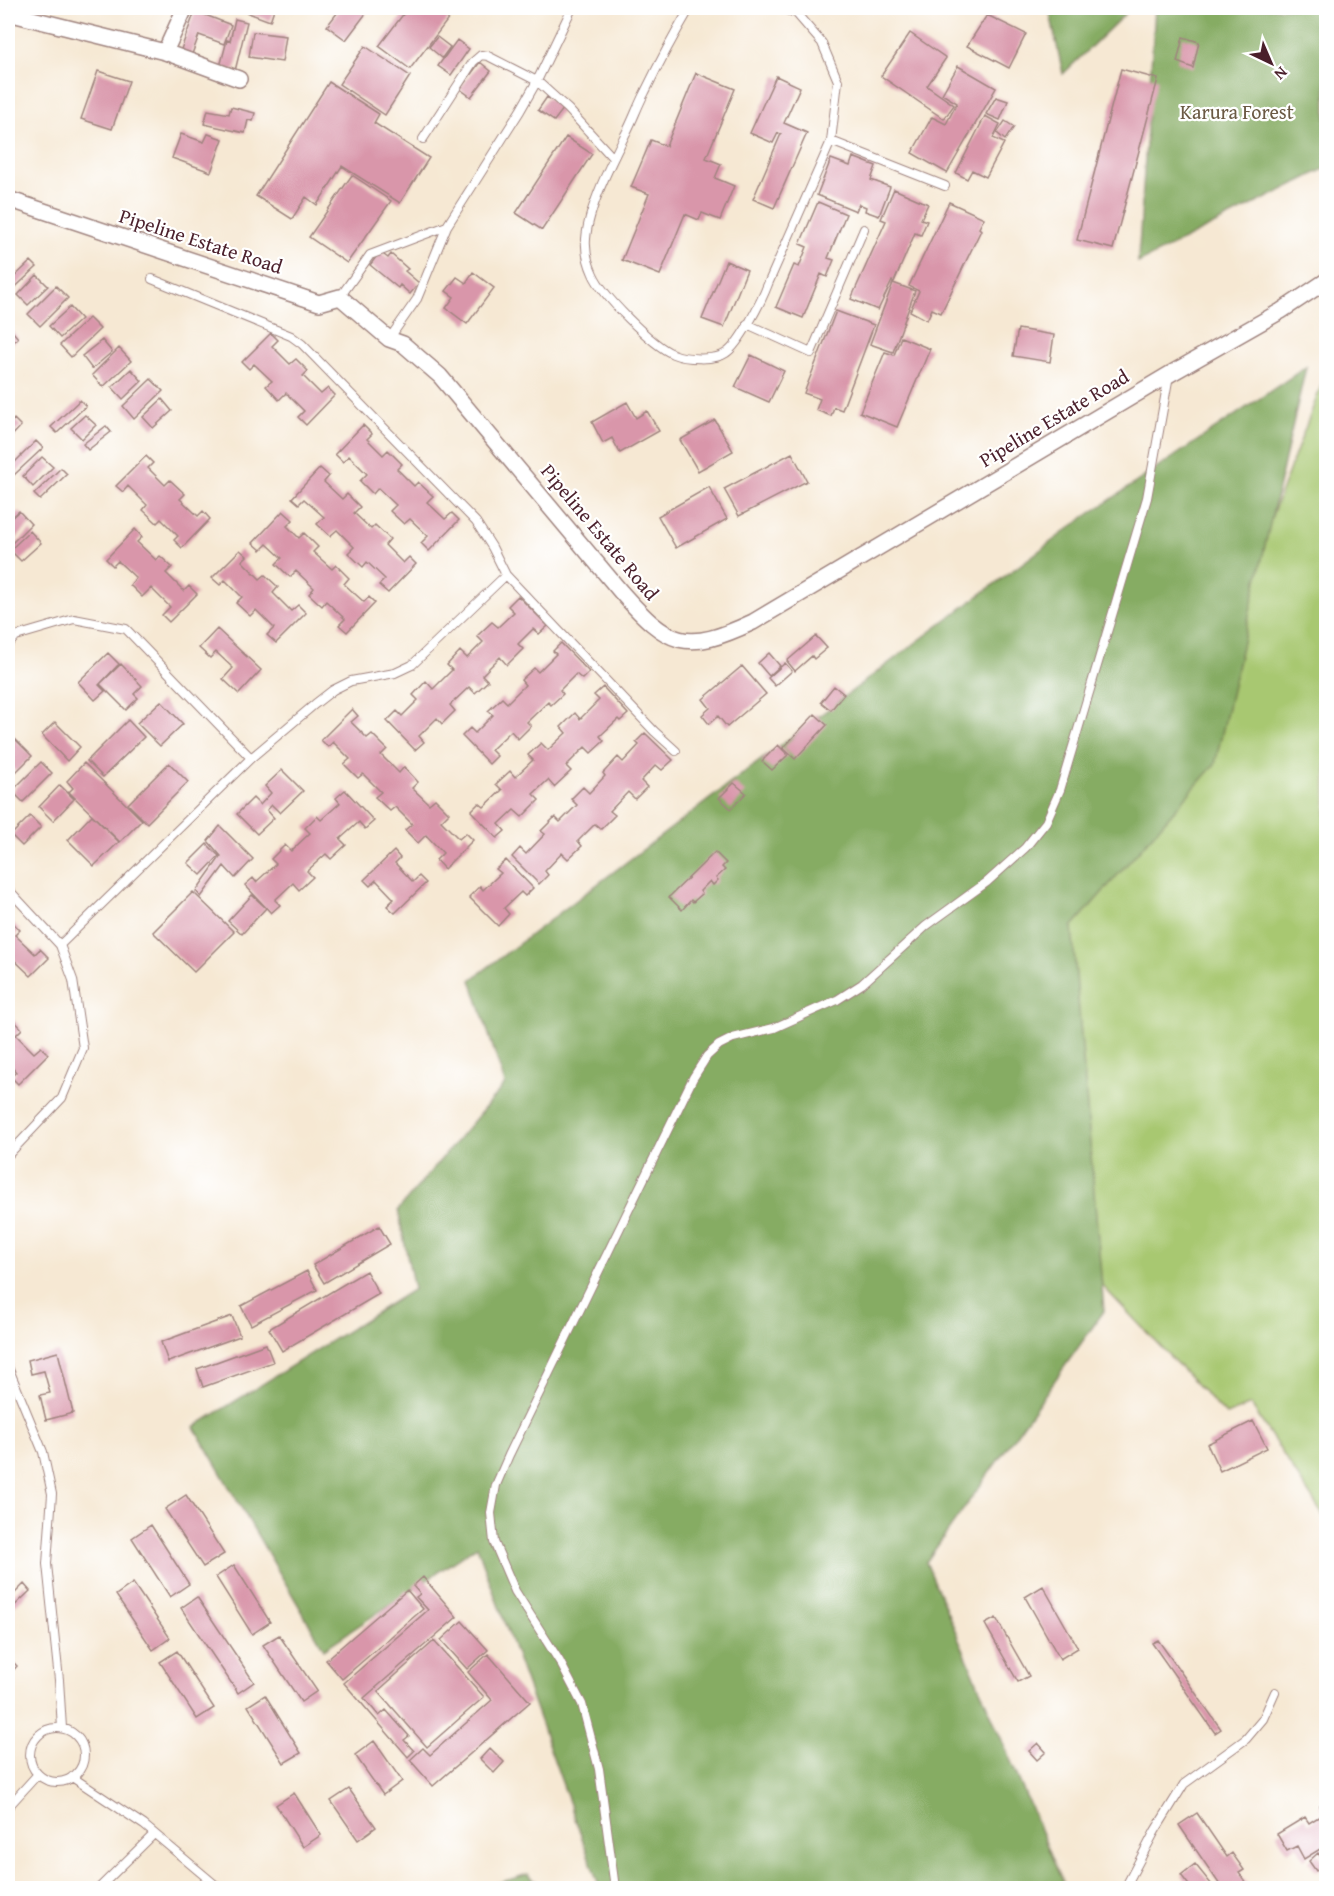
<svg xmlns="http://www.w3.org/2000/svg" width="1334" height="1896" font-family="'Gentium Book Plus',serif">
<rect width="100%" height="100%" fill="#fff"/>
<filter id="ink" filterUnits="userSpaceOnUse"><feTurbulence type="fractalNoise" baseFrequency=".0167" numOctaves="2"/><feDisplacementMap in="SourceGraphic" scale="12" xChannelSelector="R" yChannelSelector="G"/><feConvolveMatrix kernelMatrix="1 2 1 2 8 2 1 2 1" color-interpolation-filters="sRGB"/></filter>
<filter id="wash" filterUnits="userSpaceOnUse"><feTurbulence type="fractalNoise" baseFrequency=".008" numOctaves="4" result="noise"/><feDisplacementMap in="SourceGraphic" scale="24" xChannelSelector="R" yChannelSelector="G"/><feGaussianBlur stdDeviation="1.35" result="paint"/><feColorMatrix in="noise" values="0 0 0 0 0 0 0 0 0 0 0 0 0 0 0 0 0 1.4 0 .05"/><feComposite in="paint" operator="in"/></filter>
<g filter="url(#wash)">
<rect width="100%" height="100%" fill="#f6e8d3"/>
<path fill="#a8c871" stroke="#79744e" stroke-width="1.5" d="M1326 373V1520L1251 1405 1226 1415 871 1044 1221 650Z"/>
<path fill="#86ac63" stroke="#686647" stroke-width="1.5" d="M1049 8H1131L1063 74Z
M1155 8H1326V168L1138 263Z
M1306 367 1215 764 1072 927 1104 1311 926 1562 1065 1888H600L477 1546 324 1649 194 1427 414 1289 398 1210 505 1084 471 980 910 647 1079 521Z
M528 1874 543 1888H482Z"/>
<g id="blocks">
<path fill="#d996aa" d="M235 8H270L274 9 270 21Z
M341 8H370L346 40 327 26Z
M408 8H446L453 13 410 69 379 46Z
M195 11 231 25 224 44 199 35 191 57 180 52Z
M987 15 1026 34 1009 68 967 46Z
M235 19 247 22 235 71 220 67 227 40 230 41Z
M253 32 286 36 282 62 249 57Z
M910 33 946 58 927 86 954 105 944 119 881 76Z
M437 37 450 47 442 58 429 47Z
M1183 37 1199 42 1193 68 1177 62Z
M457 40 469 49 451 75 438 66Z
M365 46 410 76 385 115 339 84Z
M480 62 491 71 471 97 460 89Z
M958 66 996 88 947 173 912 153 932 117 946 124 957 103 942 94Z
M1121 69 1158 79 1113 249 1077 240Z
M98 71 129 81 112 129 81 119Z
M696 73 735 89 706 158 721 164 715 178 734 186 720 220 702 213 699 220 685 214 660 275 622 260 649 194 631 187 651 140 666 146Z
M776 76 800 87 784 123 807 133 774 208 753 199 781 134 778 133 773 143 750 133Z
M329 82 379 114 374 123 429 158 400 203 342 166 317 205 306 197 292 219 256 196Z
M547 97 564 108 554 121 538 110Z
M996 97 1008 101 1000 120 986 114Z
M231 107 255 113 253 121 248 120 245 133 204 124 208 110 229 114Z
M985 116 1000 124 993 138 1004 143 986 177 972 170 967 179 956 173Z
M1005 121 1014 127 1005 140 997 133Z
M181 134 204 142 208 134 223 139 211 172 172 158Z
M566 137 592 154 542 230 516 213Z
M853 157 876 166 871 180 890 187 879 216 865 211 866 207 859 204 856 211 817 195 831 159 850 166Z
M352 175 391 201 347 263 309 237Z
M894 189 928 204 921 219 927 221 921 235 915 233 894 282 892 281 878 310 851 299 886 221 881 219Z
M818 202 846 214 828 258 834 260 827 277 821 274 803 318 776 307 794 265 799 267 807 247 800 244Z
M949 202 984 218 979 228 981 230 941 313 932 309 927 320 910 311 919 291 909 286Z
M380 252 388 258 391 254 408 269 405 271 419 283 410 294 400 285 398 288 370 265Z
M31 261 37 267 8 294V283Z
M726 261 747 270 724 327 702 319Z
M473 272 494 288 467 324 446 308 454 297 446 291 457 277 466 283Z
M37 275 48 286 28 305 18 295Z
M893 283 915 291 893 352 870 344Z
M56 286 68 298 40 326 28 314Z
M70 307 81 319 60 338 49 326Z
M836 311 874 325 842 410 834 407 831 416 816 410 820 399 804 393Z
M89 318 100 329 71 357 60 345Z
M1018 329 1054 335 1050 362 1013 356Z
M12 331 18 338 8 347V335Z
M271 333 278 340 272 346 290 364 296 359 308 371 303 376 321 394 328 388 335 395 306 425 298 417 304 411 286 393 279 400 266 386 272 381 254 364 249 369 242 362Z
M901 337 930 349 897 427 860 412 885 352 894 355Z
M102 340 112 352 92 369 82 356Z
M119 348 131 361 103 387 92 375Z
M751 355 784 371 769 402 735 387Z
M131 369 142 381 123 399 112 387Z
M151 379 163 391 134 419 123 406Z
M162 399 172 411 153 428 143 417Z
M80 400 86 406 57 433 51 427Z
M627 402 636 418 647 411 659 431 620 453 612 438 603 443 592 422Z
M85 415 96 425 82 439 71 428Z
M14 419 21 426 8 440V426Z
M715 420 733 451 698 471 680 440Z
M363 425 372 434 367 439 383 455 388 450 402 464 397 469 414 486 418 482 433 496 427 502 445 519 452 513 459 520 429 551 421 543 428 536 410 519 404 524 390 511 396 505 378 488 373 494 360 481 367 474 349 456 343 462 335 454Z
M106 426 111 432 88 450 83 444Z
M36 441 43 448 14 475 8 469Z
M792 453 807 481 739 516 724 489Z
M146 456 153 463 148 468 165 485 170 480 185 494 180 499 198 516 203 511 210 519 182 548 174 540 178 536 161 519 157 523 143 510 147 505 128 486 123 492 116 486Z
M42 457 53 467 33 487 23 476Z
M61 468 67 474 40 500 34 494Z
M320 468 329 476 324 482 342 499 347 494 360 507 354 513 371 529 375 525 390 539 385 545 403 563 409 557 416 564 388 593 379 585 385 579 367 562 363 567 348 553 354 547 337 530 330 536 317 524 324 517 304 499 299 504 292 498Z
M709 487 727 519 676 548 658 516Z
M19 511 31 524 8 547V521Z
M283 511 293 520 287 526 299 538 304 533 318 547 313 552 332 569 336 565 349 578 344 584 364 602 369 597 375 603 347 632 339 625 345 619 326 601 322 606 309 594 314 588 296 571 290 577 276 564 282 558 267 544 261 550 253 543Z
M135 529 142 537 137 542 156 560 160 556 172 567 166 573 184 591 189 586 197 594 169 622 162 615 170 607 151 588 142 597 130 585 136 578 118 561 113 566 106 559Z
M30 531 41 543 21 561 10 550Z
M240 550 247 556 242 561 260 579 265 575 278 587 273 593 291 611 298 605 306 613 276 643 267 635 274 628 256 610 250 616 236 603 242 597 225 580 220 585 212 578Z
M518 596 548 626 539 634 533 629 518 644 523 649 507 665 500 657 482 675 488 681 475 693 469 687 450 705 455 711 442 724 437 718 419 736 424 742 415 750 387 721 397 711 402 716 418 700 413 695 426 681 433 689 452 670 447 665 460 651 467 658 483 642 477 636 492 622 498 627 514 612 508 606Z
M217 629 261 670 239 694 223 679 233 668 216 652 210 658 199 648Z
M816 636 827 648 814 659 812 656 795 671 787 661Z
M561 643 589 672 582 679 576 674 560 690 563 694 551 705 548 702 527 722 531 726 518 739 511 731 491 750 497 756 489 764 462 736 470 728 475 733 493 715 488 711 502 698 507 703 525 685 521 680 534 668 538 672 556 654 553 651Z
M108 653 119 664 99 685 105 691 95 700 78 682Z
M769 653 780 666 769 676 758 663Z
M785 663 792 671 775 686 768 678Z
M121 664 142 686 134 694 138 698 126 710 100 684Z
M742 666 766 694 727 727 718 716 709 724 702 715 710 708 703 699Z
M834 686 844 694 831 710 821 702Z
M603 687 628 714 620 721 618 719 600 736 604 741 591 753 585 747 566 766 571 771 554 787 548 780 533 794 539 800 522 817 514 810 499 824 505 831 497 838 471 811 479 803 484 807 502 790 496 784 510 771 515 777 533 760 528 755 541 743 548 750 566 733 561 727 575 713 580 719 599 700 594 695Z
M161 701 183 724 160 746 137 723Z
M352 709 358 716 351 722 367 738 372 734 387 749 381 755 399 773 404 767 418 782 412 788 429 804 435 799 449 813 441 821 459 839 466 833 473 840 444 869 436 860 443 853 426 835 418 843 405 830 412 824 395 807 390 811 375 797 381 792 363 774 358 778 344 764 350 759 333 742 328 747 321 740Z
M815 714 827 725 795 759 783 748Z
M128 720 144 737 103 777 87 761Z
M55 722 80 747 67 761 42 735Z
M8 732 32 756 16 772 8 763Z
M645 733 673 760 662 770 656 765 641 781 647 787 635 799 628 792 610 811 615 815 601 829 595 824 578 841 582 846 568 859 562 853 545 871 548 875 539 884 512 857 520 848 526 854 545 834 541 831 555 817 560 822 577 805 571 799 583 787 589 793 605 776 603 773 618 757 623 762 639 745 636 742Z
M778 745 788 755 772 770 762 761Z
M41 762 52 773 23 802 12 791Z
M84 763 142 820 120 842 69 792 73 788 67 781Z
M169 763 188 782 147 823 128 804Z
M282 770 303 791 280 813 272 805 267 810 274 818 257 834 237 814 253 798 260 805 271 793 265 786Z
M734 783 746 793 731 809 719 798Z
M60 785 74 799 53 821 39 807Z
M345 790 374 821 365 829 359 822 340 839 346 845 331 859 326 854 307 871 313 877 299 890 293 883 275 900 280 905 271 913 245 885 253 878 256 882 276 864 271 859 285 845 291 851 310 833 305 828 317 816 321 820 340 803 336 798Z
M92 815 119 842 94 866 68 840Z
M30 816 41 827 22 846 11 835Z
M220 826 253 859 235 878 224 866 201 897 196 891 221 856 208 841Z
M207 844 219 856 201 875 188 863Z
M394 851 400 858 395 863 413 882 419 876 426 883 395 913 387 906 394 899 376 880 370 886 364 880Z
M715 852 726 863 722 867 725 870 716 878 718 880 713 885 710 881 700 891 702 894 693 902 691 900 682 910 669 897Z
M506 860 533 888 525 896 521 892 504 908 509 914 498 926 469 897 480 886 483 890 501 873 496 869Z
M193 892 234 932 194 972 153 932Z
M252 895 266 908 242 934 228 921Z
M8 918 20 930 15 935 35 954 40 949 49 958 31 976 8 954 12 946 8 942Z
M9 1015 22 1029 16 1035 34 1053 41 1047 48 1054 18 1084 11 1077 16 1072 8 1063Z
M379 1226 390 1244 324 1283 313 1265Z
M307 1271 317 1290 251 1325 241 1306Z
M366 1271 379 1294 282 1351 269 1329Z
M232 1316 240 1336 168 1362 161 1342Z
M266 1344 273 1362 203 1387 197 1369Z
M58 1352 73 1413 46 1420 40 1395 50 1393 44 1371 31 1374 28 1360Z
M1253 1421 1267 1448 1220 1471 1207 1444Z
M186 1495 224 1554 203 1567 165 1509Z
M151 1525 189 1584 170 1597 132 1538Z
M234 1565 270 1622 252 1634 216 1577Z
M423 1577 457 1617 364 1698 379 1716 386 1710 409 1736 404 1740 414 1751 408 1757 344 1683 428 1610 416 1597 420 1594 413 1586Z
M133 1583 170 1638 153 1650 116 1595Z
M24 1584 30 1591 8 1612V1600Z
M1043 1586 1078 1648 1060 1659 1025 1597Z
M407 1590 423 1609 342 1679 326 1660Z
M197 1597 254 1682 238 1693 181 1608Z
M996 1618 1029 1676 1018 1682 985 1624Z
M462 1621 488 1650 467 1669 441 1640Z
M279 1635 317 1691 301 1702 263 1645Z
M1158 1640 1221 1729 1215 1733 1152 1643Z
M434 1641 484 1697 427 1747 378 1691Z
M177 1651 214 1708 197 1719 160 1662Z
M488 1654 530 1702 433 1786 410 1760 423 1748 430 1755 492 1700 468 1672Z
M10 1659 17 1666 8 1676V1662Z
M265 1695 301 1753 284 1763 248 1706Z
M374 1741 402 1781 383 1795 355 1755Z
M1038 1743 1046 1752 1037 1760 1029 1751Z
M490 1748 504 1762 494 1773 480 1759Z
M349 1789 376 1827 358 1840 331 1801Z
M294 1793 321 1835 303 1847 276 1805Z
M1326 1802V1860L1320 1849 1304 1859 1297 1846 1287 1851 1277 1834 1305 1817 1309 1823 1325 1813 1320 1806Z
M1197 1813 1227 1857 1232 1853 1244 1870 1239 1873 1250 1888H1222L1179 1825Z
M1318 1853 1326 1863 1316 1871 1309 1861Z
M1195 1864 1212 1885 1208 1888H1191L1181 1875Z"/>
</g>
</g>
<g filter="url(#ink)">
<use href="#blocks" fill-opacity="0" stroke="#a0847f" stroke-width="1.5"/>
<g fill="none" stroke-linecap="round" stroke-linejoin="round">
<defs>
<path id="service" d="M690 8C674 35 659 63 645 92 638 105 633 120 626 133 612 161 588 208 586 239 585 251 588 263 593 274 602 295 652 345 673 354 685 359 715 361 726 353 740 344 762 300 768 284L831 141 838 81 822 43 796 13 779 8
M423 139 473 62 481 55 488 56 537 81 568 109 613 158
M831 141 945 186
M152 279 291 336 302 344 476 522 492 547 506 575 654 731 676 751
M340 297 370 255 447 226
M747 324 811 353 864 229
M389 339 417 299 447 226 520 111 537 81 572 8
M8 645 16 636 74 619 126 629 251 758
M8 889 60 945 73 980 83 1048 62 1098 8 1155
M60 945 251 758 315 704 333 690 351 681 395 673 412 665 506 575
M8 1367 43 1452 52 1494 47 1564 59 1680 62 1728
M30 1755a27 27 0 1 1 54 0a27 27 0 1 1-54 0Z
M72 1777 144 1825 219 1888
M8 1807 38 1774
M99 1888 154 1834
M615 1888 599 1769 582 1704 560 1662 515 1591 494 1542 491 1513 496 1485 509 1455 693 1078 707 1056 719 1045 733 1038 774 1028 837 1000 862 984 926 926 987 882 1025 848 1046 822 1060 790 1147 498 1169 375
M1125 1888 1155 1831 1184 1784 1246 1739 1263 1719 1275 1692"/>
<path id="minor" d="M8 13 165 52 239 79
M165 52 185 8
M8 199 319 303 340 297 389 339 403 344 440 376 621 592C669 646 685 654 753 622L1170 374 1281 311 1326 281"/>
</defs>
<use href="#service" stroke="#a0847f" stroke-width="10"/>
<use href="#minor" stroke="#a0847f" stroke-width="18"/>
<use href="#service" stroke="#fff" stroke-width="8"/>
<use href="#minor" stroke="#fff" stroke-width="15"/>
</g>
</g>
<g text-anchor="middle" stroke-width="4.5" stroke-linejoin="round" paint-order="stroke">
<g font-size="20" fill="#6b5a44" stroke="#fff">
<text x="1237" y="119">Karura Forest</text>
</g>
<g font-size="20" fill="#4a1f2b" stroke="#fff">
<text transform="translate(201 241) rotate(18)" y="7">Pipeline Estate Road</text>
<text transform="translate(1054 418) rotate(-31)" y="7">Pipeline Estate Road</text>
<text transform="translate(600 532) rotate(50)" y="7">Pipeline Estate Road</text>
</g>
</g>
<rect width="1334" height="1896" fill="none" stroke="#fff" stroke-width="30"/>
<g transform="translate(1271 63) rotate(136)" stroke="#ffffff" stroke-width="4.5" paint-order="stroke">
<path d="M0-4.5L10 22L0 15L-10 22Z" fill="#4a1f2b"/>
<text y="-9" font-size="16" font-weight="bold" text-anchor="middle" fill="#4a1f2b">N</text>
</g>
</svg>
